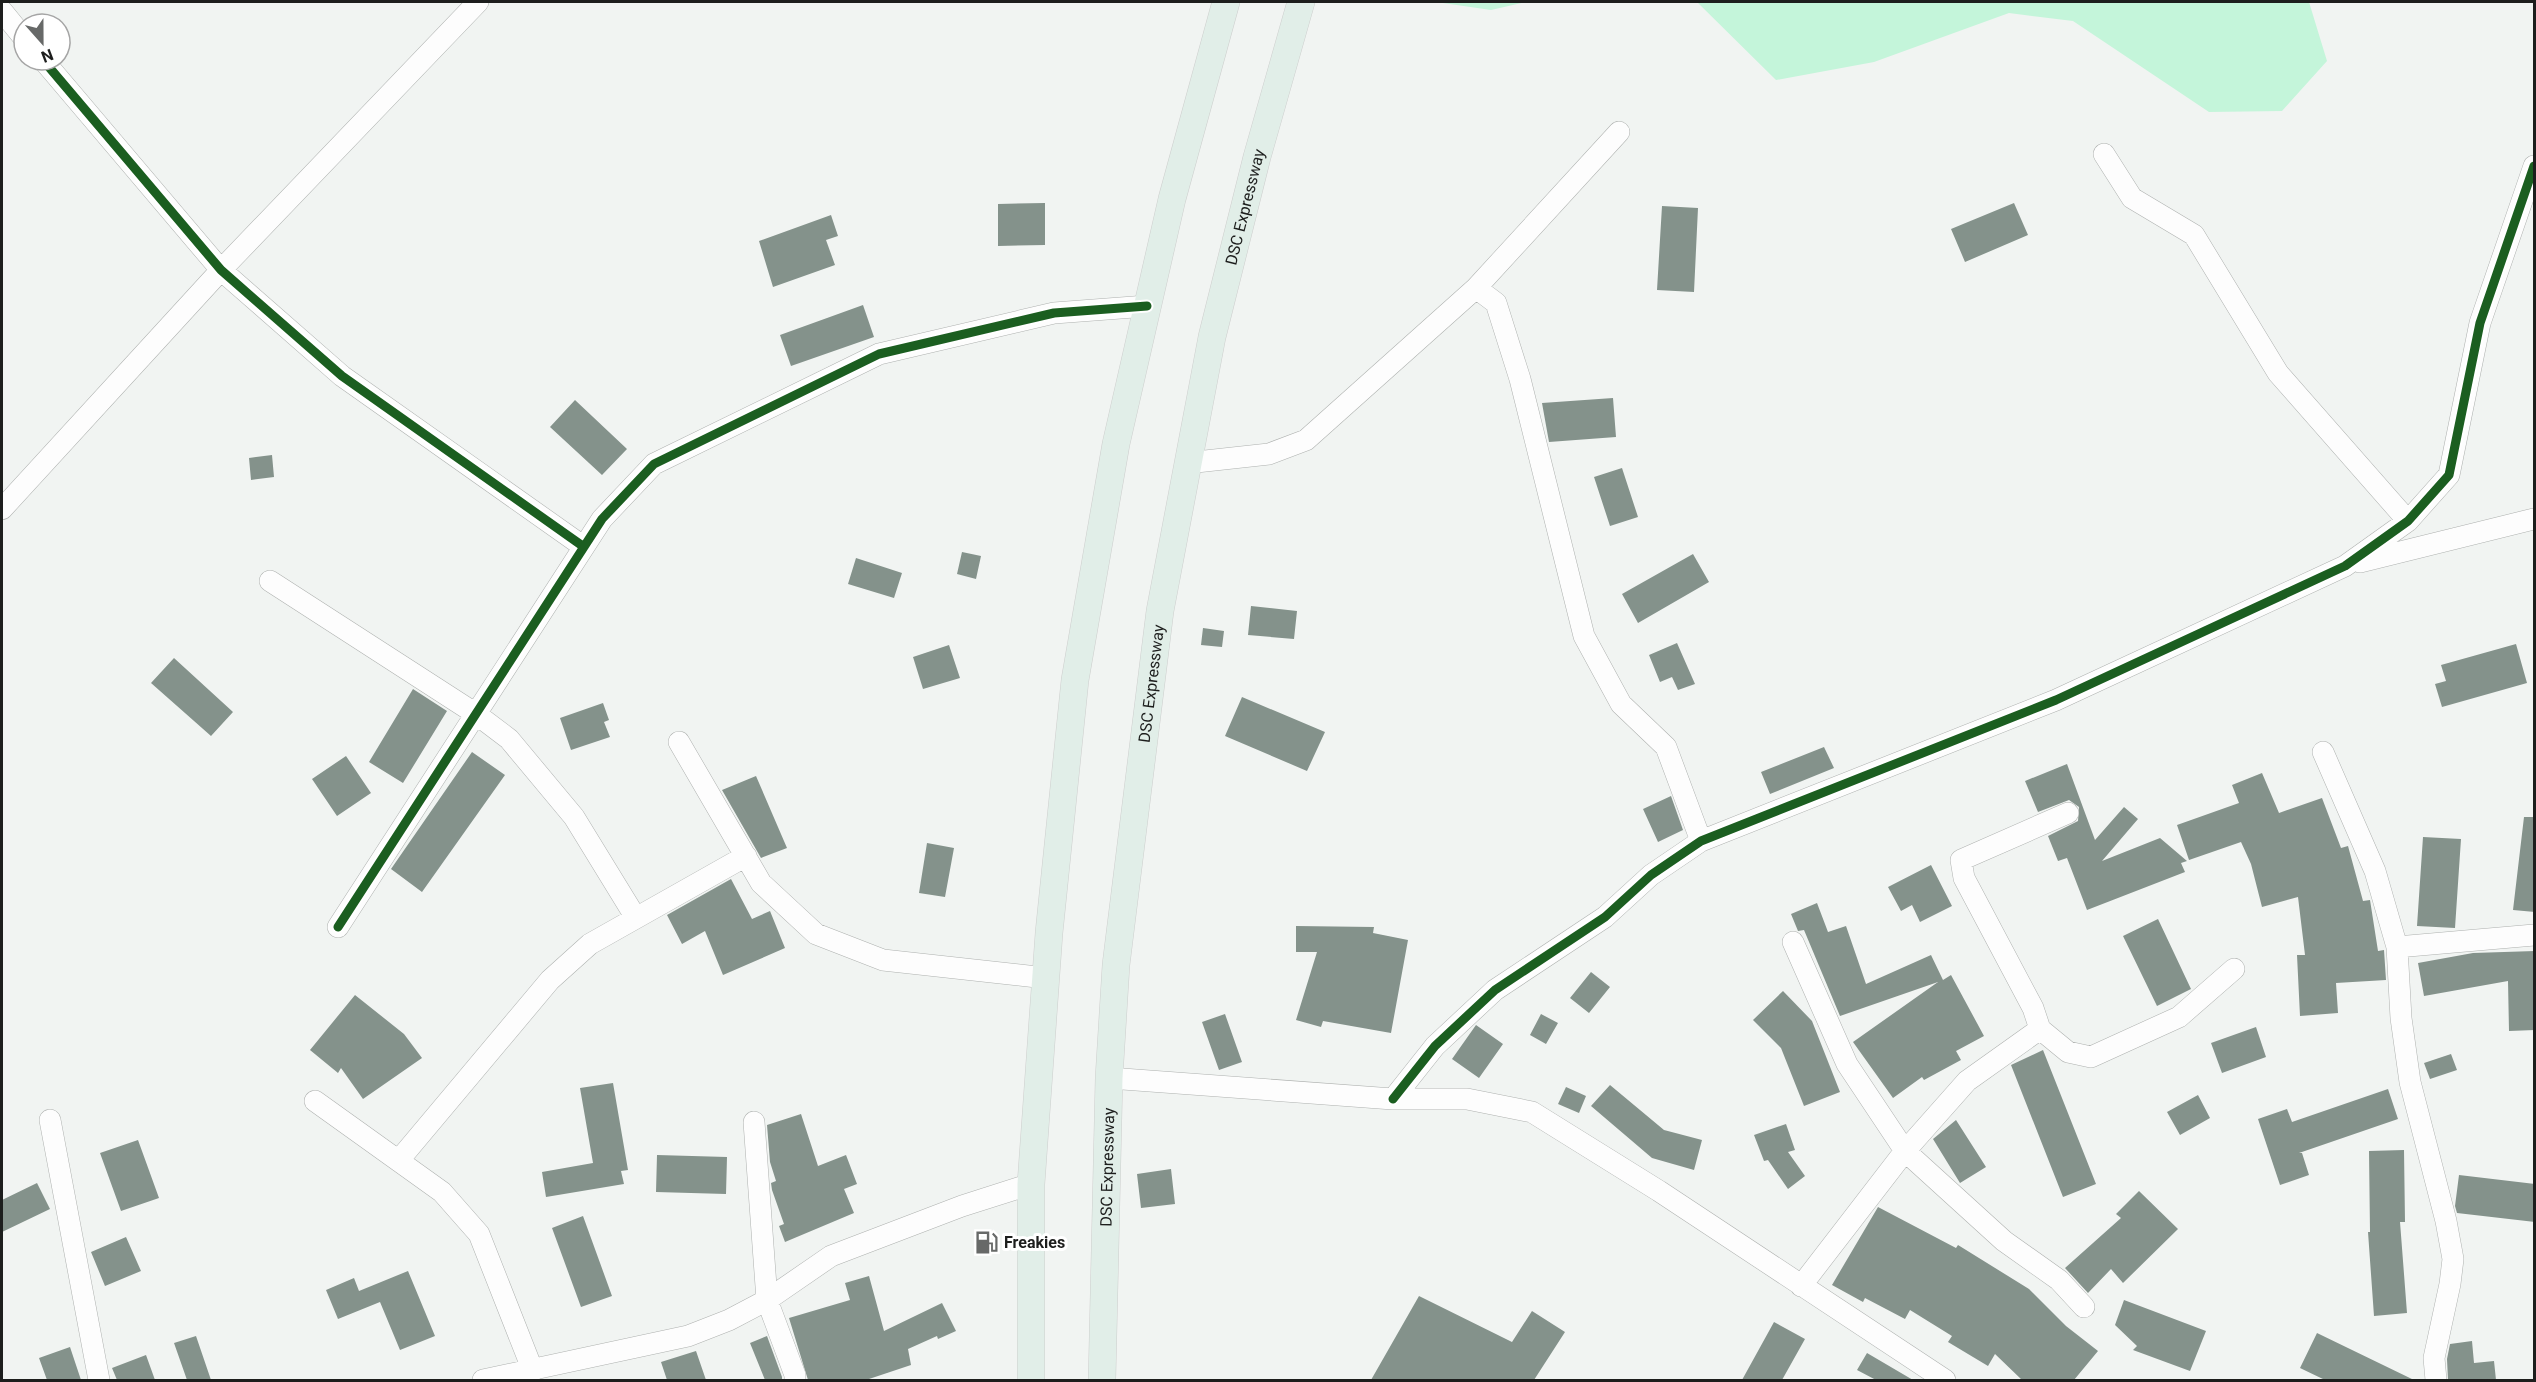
<svg xmlns="http://www.w3.org/2000/svg" width="2536" height="1382" font-family="Roboto,sans-serif">
<rect width="100%" height="100%" fill="#f1f4f2"/>
<path fill="#c4f5da" d="M1436 2H1526L1491 10Z
M1697 2H2309L2327 61 2282 111 2209 112 2073 21 2009 13 1874 62 1776 80Z"/>
<path fill="#84928b" d="M1045 203V245L998 246V204Z
M2014 203 2028 235 1965 262 1951 229Z
M1662 206 1698 208 1694 292 1657 290Z
M831 215 838 236 826 240 835 265 773 287 759 241Z
M863 305 874 337 791 366 780 335Z
M1613 398 1616 437 1549 442 1542 403Z
M575 400 627 449 602 475 550 427Z
M272 455 274 477 251 480 249 458Z
M1622 468 1638 517 1610 526 1594 477Z
M962 552 981 556 976 579 957 574Z
M1693 554 1709 582 1638 623 1622 594Z
M856 558 902 573 894 598 848 584Z
M1251 606 1297 611 1294 639 1248 635Z
M1203 628 1224 631 1222 647 1201 645Z
M1677 643 1695 684 1678 690 1672 677 1660 682 1649 655Z
M2516 644 2527 683 2442 707 2435 684 2446 681 2441 665Z
M949 645 960 678 923 689 913 657Z
M174 658 233 712 211 736 151 683Z
M413 689 447 711 403 783 369 762Z
M1242 697 1325 732 1307 771 1225 736Z
M603 703 609 720 604 722 610 737 571 750 560 718Z
M1824 747 1834 768 1770 794 1761 772Z
M472 752 505 775 422 892 391 869Z
M346 756 371 793 337 816 312 779Z
M2067 764 2095 840 2124 807 2138 819 2102 861 2160 838 2187 861 2181 863 2185 872 2087 910 2067 858 2058 861 2048 836 2078 821 2079 807 2069 800 2038 812 2025 781Z
M2262 773 2279 813 2322 798 2341 848 2348 846 2363 901 2370 900 2378 951 2384 950 2386 980 2336 983 2338 1013 2300 1016 2297 955H2305L2298 897 2262 907 2251 864 2241 842 2189 860 2177 825 2239 803 2232 785Z
M756 776 787 848 761 858 722 790Z
M1671 796 1683 830 1658 842 1643 809Z
M2524 817H2535V912L2513 910Z
M2423 837 2461 839 2455 928 2417 926Z
M927 843 954 848 945 897 919 893Z
M1931 865 1952 906 1920 922 1912 905 1901 911 1888 887Z
M731 879 752 919 770 911 785 948 723 975 705 931 682 944 667 915Z
M1817 903 1828 932 1846 926 1866 984 1931 955 1943 980 1951 975 1984 1036 1956 1051 1961 1060 1924 1080 1922 1077 1893 1098 1853 1042 1938 982 1840 1016 1804 930 1798 931 1791 914Z
M2158 919 2191 989 2157 1006 2123 936Z
M1296 926 1374 927 1373 933 1408 940 1391 1033 1323 1021 1321 1027 1296 1020 1317 952H1296Z
M2535 951V1030L2509 1031 2508 981 2424 996 2418 963 2473 953Z
M1591 972 1610 987 1589 1013 1570 998Z
M1783 991 1812 1021 1840 1092 1804 1106 1781 1048 1753 1020Z
M355 995 404 1034 422 1058 363 1099 341 1068 338 1073 310 1050Z
M1225 1014 1242 1062 1219 1070 1202 1022Z
M1541 1014 1558 1023 1546 1044 1530 1035Z
M1476 1025 1503 1044 1479 1078 1452 1059Z
M2256 1027 2266 1057 2222 1073 2211 1043Z
M2043 1050 2096 1184 2063 1197 2011 1065Z
M2451 1054 2457 1070 2430 1079 2424 1063Z
M613 1083 628 1170 621 1171 624 1184 546 1197 542 1172 593 1163 580 1088Z
M1610 1085 1664 1130 1702 1140 1694 1170 1652 1158 1591 1106Z
M1566 1087 1586 1096 1579 1113 1558 1104Z
M2388 1089 2398 1119 2299 1153H2302L2309 1175 2280 1185 2258 1119 2287 1109 2292 1122Z
M2198 1095 2210 1118 2180 1135 2167 1112Z
M801 1114 818 1166 846 1155 857 1184 844 1189 854 1213 785 1242 779 1226 784 1224 772 1190 771 1183 776 1181 770 1162 767 1125Z
M1956 1120 1986 1167 1960 1183 1933 1139Z
M1786 1124 1795 1150 1788 1152 1805 1176 1788 1189 1768 1160 1764 1161 1754 1135Z
M138 1140 159 1198 121 1211 100 1153Z
M2404 1150 2405 1222H2400L2407 1313 2374 1316 2368 1232H2370L2369 1151Z
M657 1155 727 1157 726 1194 656 1192Z
M1171 1169 1175 1204 1141 1208 1137 1174Z
M2459 1175 2535 1184V1222L2457 1213 2455 1206Z
M37 1183 50 1209 2 1232V1200Z
M2139 1191 2178 1229 2123 1283 2111 1269 2088 1293 2065 1268 2121 1218 2116 1214Z
M1878 1207 1956 1248 1958 1245 2029 1289 2066 1326 2098 1351 2074 1380H2022L1995 1354 1988 1366 1948 1342 1952 1336 1910 1310 1905 1319 1865 1298 1863 1302 1832 1285Z
M583 1216 612 1296 581 1307 552 1228Z
M126 1237 141 1271 105 1286 91 1252Z
M408 1271 435 1336 400 1350 380 1302 338 1319 326 1290 354 1278 359 1291Z
M869 1276 884 1331 942 1303 956 1331 938 1339 937 1336 908 1349 911 1365 866 1380H808L789 1318 850 1300 845 1283Z
M1419 1296 1512 1342 1532 1311 1565 1332 1534 1380H1371Z
M2124 1300 2206 1331 2190 1371 2133 1350 2137 1346 2115 1325Z
M1774 1322 1805 1339 1782 1380H1742Z
M2317 1333 2414 1380H2325L2300 1368Z
M196 1336 211 1380H187L174 1343Z
M767 1336 782 1377V1380H765L750 1343Z
M2472 1341 2474 1363 2494 1361 2496 1380H2448L2447 1359 2450 1344Z
M70 1347 81 1380H47L39 1358Z
M696 1351 706 1380H667L661 1362Z
M1867 1353 1913 1380H1876L1857 1370Z
M146 1355 155 1380H117L112 1368Z"/>
<g fill="none" stroke-linecap="round" stroke-linejoin="round">
<defs>
<path id="minor" d="M2 11 24 38
M43 60 221 270 342 376 584 547
M2104 154 2132 198 2194 235 2278 373 2408 521
M1476 288 1496 303 1520 379 1584 636 1621 704 1666 747 1701 841
M1187 463 1269 454 1306 440 1476 288 1619 132
M2 509 221 270 478 2
M2360 562 2534 519
M270 581 476 714 509 739 574 817 636 918
M679 742 761 883 816 934 883 960 1046 978
M2323 752 2375 871 2397 947 2401 1018 2410 1082 2446 1221 2453 1259 2450 1284 2434 1358 2436 1380
M2068 813 1961 860 1964 878 2033 1008 2040 1029 2068 1052 2091 1057 2179 1017 2234 969
M338 927 602 519 654 464 879 354 1054 313 1147 306
M1793 942 1847 1064 1905 1151 2004 1241 2059 1280 2084 1307
M2397 947 2534 935
M1109 1078 1393 1099H1467L1532 1112 1659 1191 1945 1380
M1393 1099 1435 1046 1495 990 1605 917 1651 875 1701 841 2056 700 2345 566 2408 521 2449 475 2480 323 2534 166
M315 1101 442 1192 479 1234 533 1371
M50 1120 99 1380
M754 1122 767 1300 795 1375V1380
M399 1160 550 980 590 944 746 856
M1801 1286 1905 1151 1967 1081 2040 1029
M483 1380 688 1336 729 1320 767 1300 831 1256 962 1206 1031 1184"/>
<g id="major">
<path d="M1031 1380V1184L1049 933 1075 680 1116 444 1172 199 1226 2"/>
<path id="s1" d="M1102 1380 1109 1078 1116 965 1160 611 1212 337 1257 157 1301 2"/>
</g>
</defs>
<use href="#minor" stroke="#aeb1af" stroke-width="22"/>
<use href="#major" stroke="#cdcecd" stroke-width="28"/>
<use href="#minor" stroke="#fdfdfd" stroke-width="21"/>
<use href="#major" stroke="#e1eee8" stroke-width="27"/>
<defs>
<path id="cycleway" d="M43 60 221 270 342 376 584 547
M338 927 602 519 654 464 879 354 1054 313 1147 306
M1393 1099 1435 1046 1495 990 1605 917 1651 875 1701 841 2056 700 2345 566 2408 521 2449 475 2480 323 2534 166"/>
</defs>
<use href="#cycleway" stroke="#fff" stroke-width="13"/>
<use href="#cycleway" stroke="#1b5e20" stroke-width="9"/>
</g>
<defs>
<symbol id="fuel-bare" viewBox="-9 -9 18 18"><path d="M-5.5-6h7V0h2V4h1.3V-2.5L3-4.5l.8-.8L6-3V5H2.5V1h-1V6h-7ZM-4.2-4.7v3.2H.2V-4.7Z" fill="#676968" stroke="#fff" stroke-width="2.5" paint-order="stroke"/></symbol>
</defs>
<g fill-rule="evenodd">
<use href="#fuel-bare" x="970" y="1226" width="33" height="33"/>
</g>
<g text-anchor="middle" stroke-width="6" stroke-linejoin="round" paint-order="stroke">
<g font-size="16" fill="#1d1e1d" stroke="#fff">
<text dy="6" stroke="none"><textPath href="#s1" startOffset="1185">DSC Expressway</textPath></text>
<text dy="6" stroke="none"><textPath href="#s1" startOffset="699">DSC Expressway</textPath></text>
<text dy="6" stroke="none"><textPath href="#s1" startOffset="213">DSC Expressway</textPath></text>
</g>
<g font-size="16" font-weight="bold" fill="#1d1e1d" stroke="#fff" text-anchor="start">
<text x="1004" y="1248">Freakies</text>
</g>
</g>
<rect width="2536" height="1382" fill="none" stroke="#1d1e1d" stroke-width="6"/>
<g transform="translate(42 42) rotate(159)"><circle r="28" fill="#ffffff" stroke="#a5a5a5" stroke-width="1.5"/>
<path d="M0-4.5L10 22L0 15L-10 22Z" fill="#676968"/>
<text y="-9" font-size="16" font-weight="bold" text-anchor="middle" fill="#1d1e1d">N</text>
</g>
</svg>
